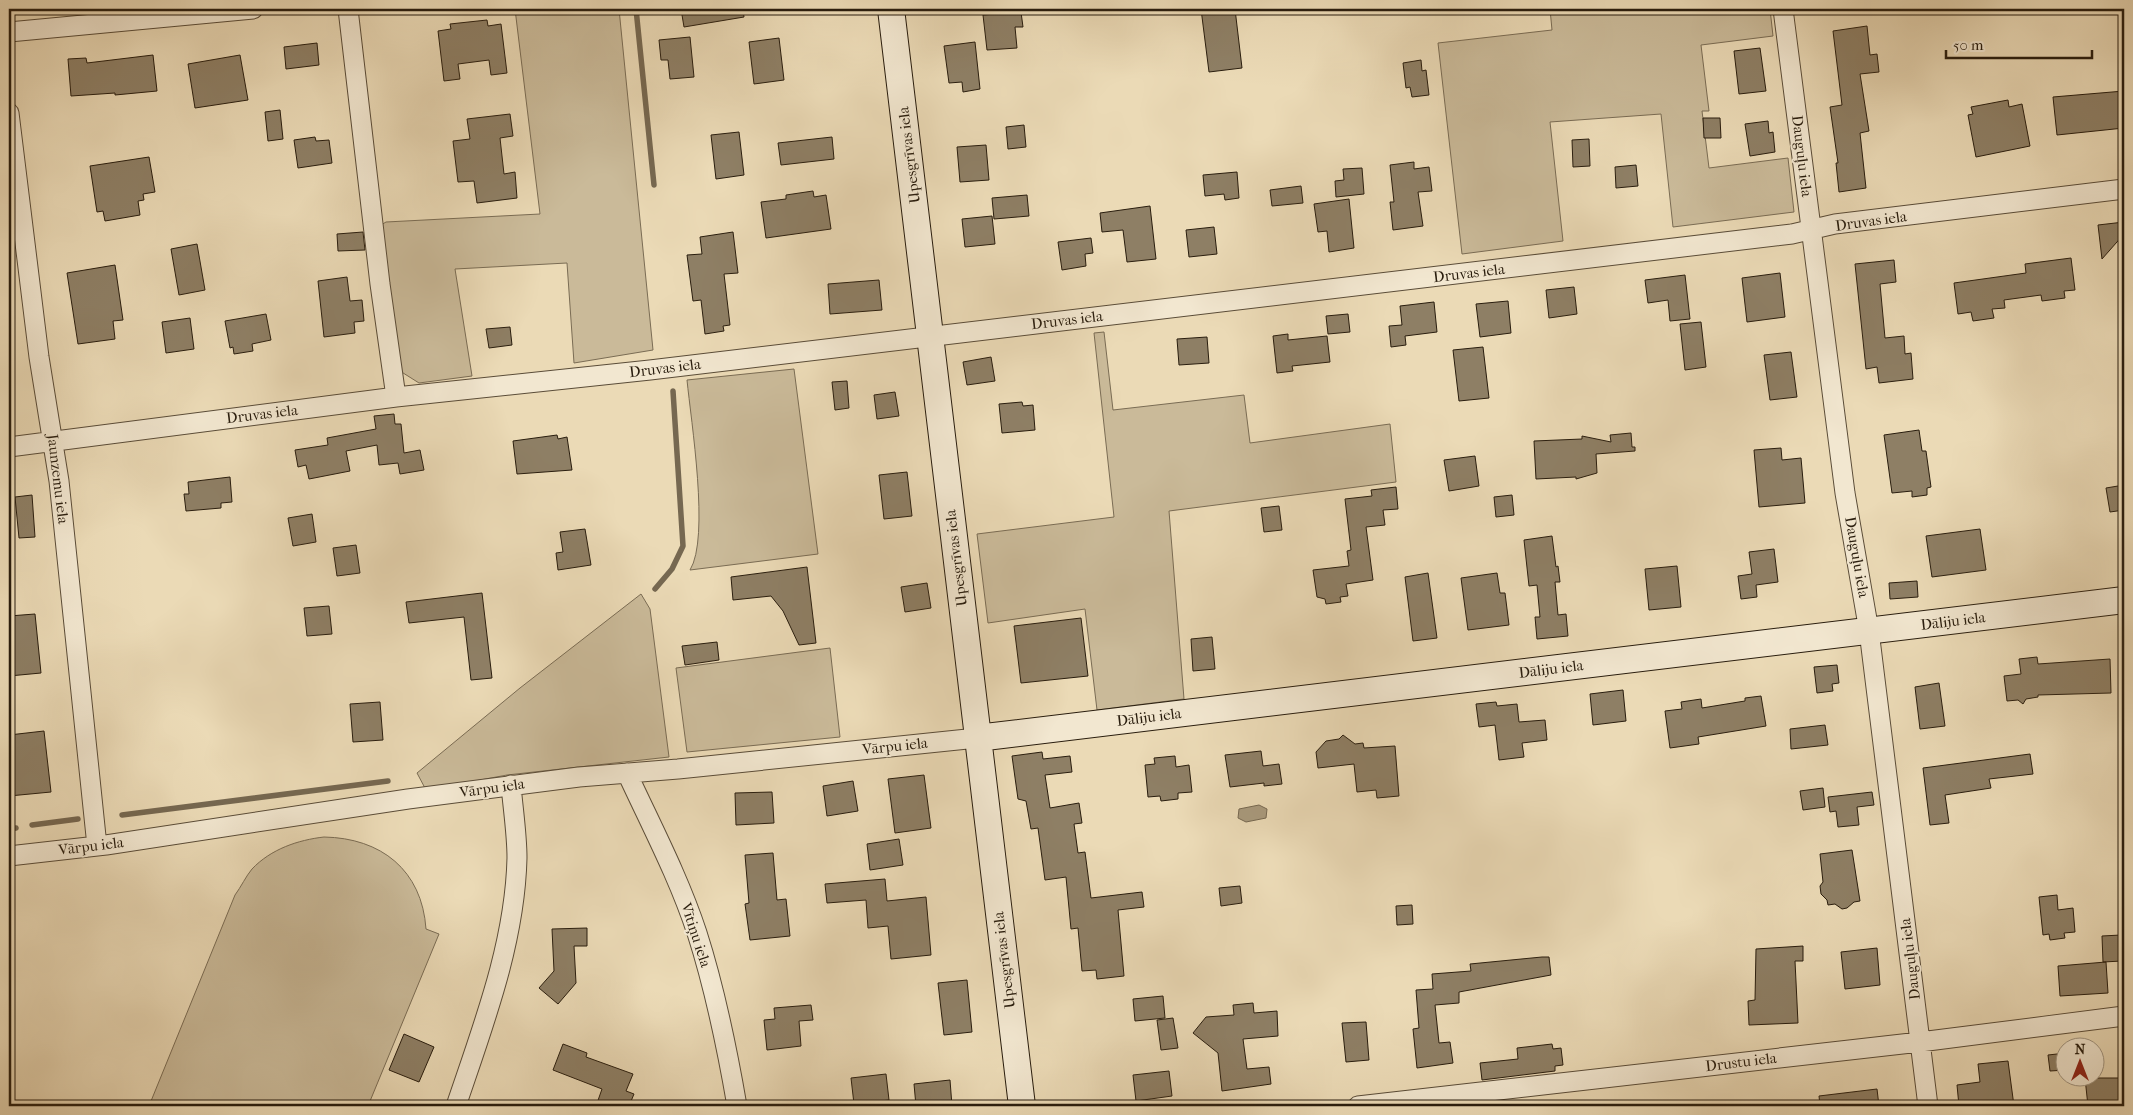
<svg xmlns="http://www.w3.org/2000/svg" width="2133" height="1115" font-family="'IM FELL French Canon',serif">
<rect width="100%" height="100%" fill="#ebdab6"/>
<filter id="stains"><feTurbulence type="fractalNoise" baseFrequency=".004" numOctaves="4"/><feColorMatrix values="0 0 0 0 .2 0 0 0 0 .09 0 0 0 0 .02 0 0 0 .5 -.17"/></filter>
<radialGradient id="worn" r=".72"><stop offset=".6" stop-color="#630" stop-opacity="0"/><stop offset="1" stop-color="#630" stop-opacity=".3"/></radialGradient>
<path fill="#caba99" stroke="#7a6c54" d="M515 9H619L653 350 574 363 567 263 455 269 472 376 419 383 400 371 381 225 386 222 540 214Z
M1550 9H1688V12L1713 9H1770L1773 36 1701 45 1709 111H1702L1709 168 1788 158 1794 212 1673 227 1661 114 1550 122 1563 241 1462 254 1438 43 1552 30Z
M1104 332 1113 410 1244 395 1250 443 1390 424 1396 482 1169 511 1184 699 1097 710 1085 609 988 623 977 534 1114 517 1094 333Z
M794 369 818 554 690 570C710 538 691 421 687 380Z
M641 594 650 609 669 757 507 775 426 790 417 773 520 688Z
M830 648 840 737 687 752 676 668Z
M324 837C381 838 422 870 426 929L439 934 368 1106H149L235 895C241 887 246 876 252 869 271 849 298 840 324 837Z"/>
<path fill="#a99a7d" stroke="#766851" d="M1259 805 1267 809 1266 818 1246 822 1238 818 1239 809Z"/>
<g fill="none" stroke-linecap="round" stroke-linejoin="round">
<path stroke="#766851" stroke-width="5.5" d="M636 9 654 185
M655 589 672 569 683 546 673 391
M122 815 388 781
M32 825 78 819
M9 829 16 828"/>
</g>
<path fill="#8e7f65" stroke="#291d0e" d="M681 9H743L744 17 684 27Z
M1201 9H1235L1242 68 1209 72Z
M1021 12 1023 27H1015L1017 48 987 50 983 15Z
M487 20 488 26 501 24 507 73 491 75 489 60 458 64 460 79 444 81 438 31 451 29 450 24Z
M1867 26 1870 55 1877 54 1879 72 1860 74 1869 131 1860 133 1866 188 1839 192 1836 163H1838L1830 107 1842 105 1833 31Z
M690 37 694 77 670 79 668 60H661L659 40Z
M779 38 784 80 754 84 749 42Z
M975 42 980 89 963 92 962 82 949 83 944 46Z
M317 43 319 65 286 69 284 47Z
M1760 48 1766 91 1739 94 1734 51Z
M153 55 157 91 115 95V93L71 96 68 59 86 58 87 63Z
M240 55 248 100 195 108 188 64Z
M1421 60 1422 71 1426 70 1429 95 1412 97 1410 87 1406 88 1403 63Z
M2124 91V128L2057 135 2053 97Z
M2008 100 2009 107 2022 104 2030 146 1976 157 1968 115 1973 114 1971 107Z
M280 110 283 139 268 141 265 112Z
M510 114 513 136 500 138 504 174 515 172 517 198 477 203 474 181 458 182 453 141 470 139 467 119Z
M1703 118H1720L1721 138H1704Z
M1768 121 1769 133 1773 132 1775 152 1750 156 1745 124Z
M1024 125 1026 147 1008 149 1006 127Z
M739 132 744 175 716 179 711 135Z
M315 137 316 141 329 140 332 163 298 168 294 140Z
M832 137 834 159 781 165 778 143Z
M1589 139 1590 166 1573 167 1572 140Z
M986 145 989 180 960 182 957 147Z
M149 157 155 192 143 194 144 200 138 201 140 215 105 221 103 211 97 212 90 166Z
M1414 162V169L1429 167 1432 191 1418 192 1423 226 1393 230 1390 202H1394L1390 165Z
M1636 165 1638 186 1616 188 1615 167Z
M1362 168 1364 194 1336 197 1335 181 1344 180 1343 169Z
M1237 172 1239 198 1225 200 1224 194 1205 196 1203 175Z
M1301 186 1303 203 1272 206 1270 190Z
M813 191 814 197 826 195 831 229 766 238 761 202 786 199V195Z
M1027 195 1029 216 994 219 992 198Z
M1349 199 1354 248 1329 252 1327 231 1318 232 1314 204Z
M1150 206 1156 259 1127 262 1123 230 1102 232 1100 213Z
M992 216 995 244 965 247 962 219Z
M2124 222V234L2102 259 2098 225Z
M1214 227 1217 254 1189 257 1186 230Z
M363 232 365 250 338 251 337 234Z
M733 232 738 273 724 274 730 325 723 326 724 331 705 334 701 300 693 301 687 255 702 254 700 237Z
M1091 238 1093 253 1085 254 1086 266 1062 270 1058 242Z
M197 244 205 290 179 295 171 249Z
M2071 258 2075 290 2064 291 2065 298 2042 301 2041 295 2004 300 2005 308 1992 309 1994 318 1973 321 1971 312 1958 314 1954 283 2026 273 2025 264Z
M1894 260 1896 282 1880 284 1885 338 1904 336 1905 354 1911 353 1913 379 1879 383 1877 367 1866 369 1855 264Z
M115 265 123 320 113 321 115 339 78 344 67 273Z
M1780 273 1785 317 1747 322 1742 278Z
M1685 275 1690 319 1670 321 1668 300 1648 303 1645 280Z
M347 277 350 301 362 300 364 321 354 322 355 333 324 337 318 281Z
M879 280 882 310 830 314 828 284Z
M1574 287 1577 314 1549 318 1546 290Z
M1508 301 1511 333 1480 337 1476 304Z
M1434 302 1437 332 1405 336 1406 345 1391 347 1389 326 1402 325 1400 306Z
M266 314 271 340 252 344 253 351 234 354 233 347 230 348 225 321Z
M1348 314 1350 332 1328 334 1326 316Z
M190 318 194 349 166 353 162 322Z
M1701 322 1706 367 1685 370 1680 324Z
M510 327 512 345 489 348 486 329Z
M1288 334V340L1327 336 1330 362 1292 366 1293 371 1277 373 1273 336Z
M1207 337 1209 363 1179 365 1177 339Z
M1483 347 1489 398 1459 401 1453 350Z
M1791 352 1797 397 1770 400 1764 355Z
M991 357 995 381 967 385 963 362Z
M847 381 849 408 835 410 832 382Z
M895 392 899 416 877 419 874 395Z
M1022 402 1023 406 1033 405 1035 430 1002 433 999 404Z
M394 414 395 424H401L404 453 420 450 424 470 400 474 398 463 379 465 377 445 346 451 350 471 309 479 306 465 298 467 295 450 328 445 327 438 376 429 374 416Z
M1919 430 1922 451H1926L1931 487 1927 488V495L1912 497V491L1892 493 1884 435Z
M1631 433 1632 447H1635V451L1596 454 1597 473 1576 479V477L1536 479 1534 441 1582 439V436L1611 442 1610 435Z
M557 435 558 439 567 437 572 470 517 474 513 441Z
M1781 448 1782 460 1801 458 1805 503 1759 507 1754 450Z
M1475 456 1479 486 1449 491 1444 460Z
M907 472 912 516 884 519 879 475Z
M230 477 232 502 221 503V508L186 511 184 494H189L188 482Z
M2124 485V510L2110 512 2106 488Z
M1396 487 1398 509 1383 510 1385 525 1366 527 1373 580 1346 584 1348 596 1340 597 1341 602 1326 604 1325 599 1317 597 1313 570 1349 566 1347 551 1351 550 1345 499 1372 496 1371 490Z
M32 495 35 537 19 538 15 497Z
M1512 495 1514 515 1496 517 1494 497Z
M1279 506 1282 530 1264 532 1261 508Z
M312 514 316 542 293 546 288 518Z
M585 529 591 565 558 570 556 553 563 552 560 532Z
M1980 529 1986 570 1932 577 1926 536Z
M1552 536 1556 567 1558 566 1560 582H1555L1558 615 1566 614 1568 636 1537 639 1535 617H1540L1537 585 1529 586 1524 540Z
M356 545 360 573 337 576 333 548Z
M1774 549 1778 582 1756 585 1757 597 1741 599 1738 576 1752 574 1749 552Z
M1677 566 1681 607 1649 610 1645 569Z
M807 567 816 643 799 645 783 611 771 596 733 600 731 577Z
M1428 573 1437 638 1413 641 1405 577Z
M1497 573 1500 593H1505L1509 625 1468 630 1461 578Z
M1917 581 1918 597 1890 599 1889 583Z
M927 583 931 608 905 612 901 587Z
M482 593 492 678 471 680 464 617 409 623 406 602Z
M329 606 332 634 307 636 304 608Z
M35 614 41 673 9 676V616Z
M1081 618 1088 676 1021 683 1014 626Z
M1212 637 1215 669 1193 671 1191 639Z
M717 642 719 660 685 665 682 646Z
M2037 657 2038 664 2110 659 2111 693 2038 695V697L2026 699 2023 704 2018 700 2007 701 2004 676 2021 674 2019 659Z
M1837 665 1839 683 1832 684 1833 691 1817 693 1814 667Z
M1939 683 1945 726 1920 729 1915 687Z
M1623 690 1626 721 1593 725 1590 694Z
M1761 696 1766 726 1698 737 1699 744 1670 748 1665 711 1682 709 1681 702 1701 699 1702 708 1745 701V698Z
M380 702 383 740 353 742 350 704Z
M1496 702 1497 706 1517 704 1519 722 1545 720 1547 740 1522 743 1524 757 1499 760 1495 725 1479 727 1476 704Z
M1825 725 1828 745 1791 749 1790 729Z
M44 731 51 792 9 796V735Z
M1343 735 1355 744 1363 743 1364 748 1395 746 1399 796 1377 798 1376 790 1357 792 1354 764 1318 768 1316 752 1326 741 1339 739Z
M1261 751 1263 766 1279 764 1282 784 1264 786V783L1230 787 1225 755Z
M1042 752 1043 759 1070 756 1072 772 1045 775 1050 808 1079 803 1082 823 1074 824 1078 853 1085 852 1091 898 1142 892 1144 907 1118 910 1124 976 1097 979 1096 970 1082 971 1078 928 1071 929 1066 877 1045 880 1038 828 1031 829 1026 801 1018 799 1012 756Z
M2030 754 2033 774 1989 779 1991 788 1945 795 1949 823 1930 825 1923 768Z
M1175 756 1176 767 1189 765 1192 792 1178 793V799L1161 801 1160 796 1148 797 1145 765 1155 764 1154 758Z
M924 775 931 828 895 833 888 779Z
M853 781 858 811 827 816 823 786Z
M1823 788 1825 807 1803 810 1800 791Z
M772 792 774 823 736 825 735 793Z
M1872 792 1874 805 1857 807 1859 825 1838 827 1836 811 1830 812 1828 797Z
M899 839 903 865 870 870 867 844Z
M1852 850 1860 901 1854 902 1847 908 1842 909 1835 904 1828 905 1827 900 1821 894 1820 886 1823 882 1820 854Z
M773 853 777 900 786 899 790 936 750 940 745 904 749 903 745 855Z
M885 879 887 901 926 897 931 955 891 959 888 926 868 928 866 900 827 903 825 884Z
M1240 886 1242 903 1221 906 1219 888Z
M2057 895 2058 910 2073 908 2075 932 2064 933 2065 938 2050 940 2049 934 2043 935 2039 897Z
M1412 905 1413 924 1397 925 1396 906Z
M587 928V946H574L576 983 558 1004 539 988 554 971 552 929Z
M2121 935 2122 961 2103 962 2102 936Z
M1803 946V961H1795L1798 1023 1749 1025 1748 1001 1755 1000 1756 949Z
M1877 948 1880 985 1845 989 1841 952Z
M1542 957H1549L1551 975 1459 992V1003L1435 1005 1439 1043 1450 1042 1453 1063 1417 1068 1413 1029 1419 1028 1416 990 1433 989 1432 974 1471 971 1470 964Z
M2106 962 2108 993 2060 996 2058 966Z
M967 980 972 1032 944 1035 938 983Z
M1163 996 1165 1018 1135 1021 1133 999Z
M1253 1003 1254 1013 1277 1011 1278 1036 1243 1039 1247 1069 1269 1067 1271 1084 1222 1091 1218 1053 1193 1033 1206 1017 1234 1015 1233 1005Z
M811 1005 813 1020 799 1021 801 1046 767 1050 764 1020 775 1019 774 1008Z
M1173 1018 1178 1048 1161 1050 1157 1020Z
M1366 1022 1369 1060 1346 1062 1342 1023Z
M404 1034 434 1047 419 1082 389 1070Z
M563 1044 587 1053 586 1057 633 1074 626 1091 634 1094 629 1106H596L602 1089 553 1070Z
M1552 1044 1553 1049 1561 1048 1563 1065 1555 1066V1071L1482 1080 1480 1063 1518 1059 1517 1048Z
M2066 1053V1070L2050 1071 2048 1055Z
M2008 1061 2014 1106H1959L1957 1085 1980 1082 1978 1064Z
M1169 1071 1172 1096 1136 1101 1133 1075Z
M886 1074 889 1100 854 1104 851 1078Z
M2085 1078H2124V1106H2088Z
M950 1080 952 1106H916L914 1084Z
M1877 1089 1879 1106H1820L1819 1096Z"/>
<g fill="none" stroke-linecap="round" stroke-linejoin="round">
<defs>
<path id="street" d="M348 9 380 284 396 397
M1783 9 1845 493 1869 631 1928 1106
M9 32 253 9
M9 113 39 357 59 481 97 846
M9 447 396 397 650 370 1792 234 1835 224 2124 189
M627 773C651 825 679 878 697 933 715 989 727 1048 737 1106
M9 856 106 845 408 799 579 777 678 769 977 738
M456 1106C483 1026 515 943 517 858 517 834 513 809 511 785
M1358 1106 1920 1042 2124 1016"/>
<path id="secondary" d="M891 9 1022 1106
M977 738 2124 600"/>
</defs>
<use href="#street" stroke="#5a4c38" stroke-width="21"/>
<use href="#secondary" stroke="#291d0e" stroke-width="28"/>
<use href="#street" stroke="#f2e7d0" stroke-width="19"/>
<use href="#secondary" stroke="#f2e7d0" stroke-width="26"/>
</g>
<g text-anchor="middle" stroke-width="4" stroke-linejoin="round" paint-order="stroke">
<g font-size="15" fill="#291d0e" stroke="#f2e7d0">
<text transform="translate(909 155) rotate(-97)" y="5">Upesgrīvas iela</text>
<text transform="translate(1802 156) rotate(83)" y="5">Dauguļu iela</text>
<text transform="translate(1871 221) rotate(-8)" y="5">Druvas iela</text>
<text transform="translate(1469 273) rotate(-7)" y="5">Druvas iela</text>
<text transform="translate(1067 320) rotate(-7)" y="5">Druvas iela</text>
<text transform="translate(665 368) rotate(-7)" y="5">Druvas iela</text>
<text transform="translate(262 414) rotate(-7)" y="5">Druvas iela</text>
<text transform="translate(58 479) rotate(83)" y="5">Jaunzemu iela</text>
<text transform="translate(1857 557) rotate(80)" y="5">Dauguļu iela</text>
<text transform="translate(956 558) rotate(-97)" y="5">Upesgrīvas iela</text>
<text transform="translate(1953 621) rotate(-7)" y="5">Dāliju iela</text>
<text transform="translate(1551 669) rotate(-7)" y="5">Dāliju iela</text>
<text transform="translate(1149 717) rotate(-7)" y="5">Dāliju iela</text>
<text transform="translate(895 746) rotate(-6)" y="5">Vārpu iela</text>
<text transform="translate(492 788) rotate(-8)" y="5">Vārpu iela</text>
<text transform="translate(91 846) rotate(-7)" y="5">Vārpu iela</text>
<text transform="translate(696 935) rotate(72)" y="5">Vītiņu iela</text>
<text transform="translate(1910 959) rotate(-97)" y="5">Dauguļu iela</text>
<text transform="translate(1004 960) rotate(-97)" y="5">Upesgrīvas iela</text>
<text transform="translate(1741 1062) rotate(-7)" y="5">Drustu iela</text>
</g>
</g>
<rect width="2133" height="1115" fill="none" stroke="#ebdab6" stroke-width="30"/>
<rect x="10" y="10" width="2113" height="1095" fill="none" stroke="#291d0e" stroke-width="2.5"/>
<rect x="15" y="15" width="2103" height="1085" fill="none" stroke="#291d0e"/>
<g transform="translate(2080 1062)"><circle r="24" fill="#f2e7d0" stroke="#a29682"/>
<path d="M0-4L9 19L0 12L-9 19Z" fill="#8f2418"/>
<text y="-8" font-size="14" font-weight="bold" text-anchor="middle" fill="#291d0e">N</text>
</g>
<path d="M1946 50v8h146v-8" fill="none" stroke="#291d0e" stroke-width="2.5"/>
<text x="1953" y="50" font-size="15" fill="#291d0e" stroke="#f2e7d0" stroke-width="4" paint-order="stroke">50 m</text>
<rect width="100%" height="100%" filter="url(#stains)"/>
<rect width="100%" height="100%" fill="url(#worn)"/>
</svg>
